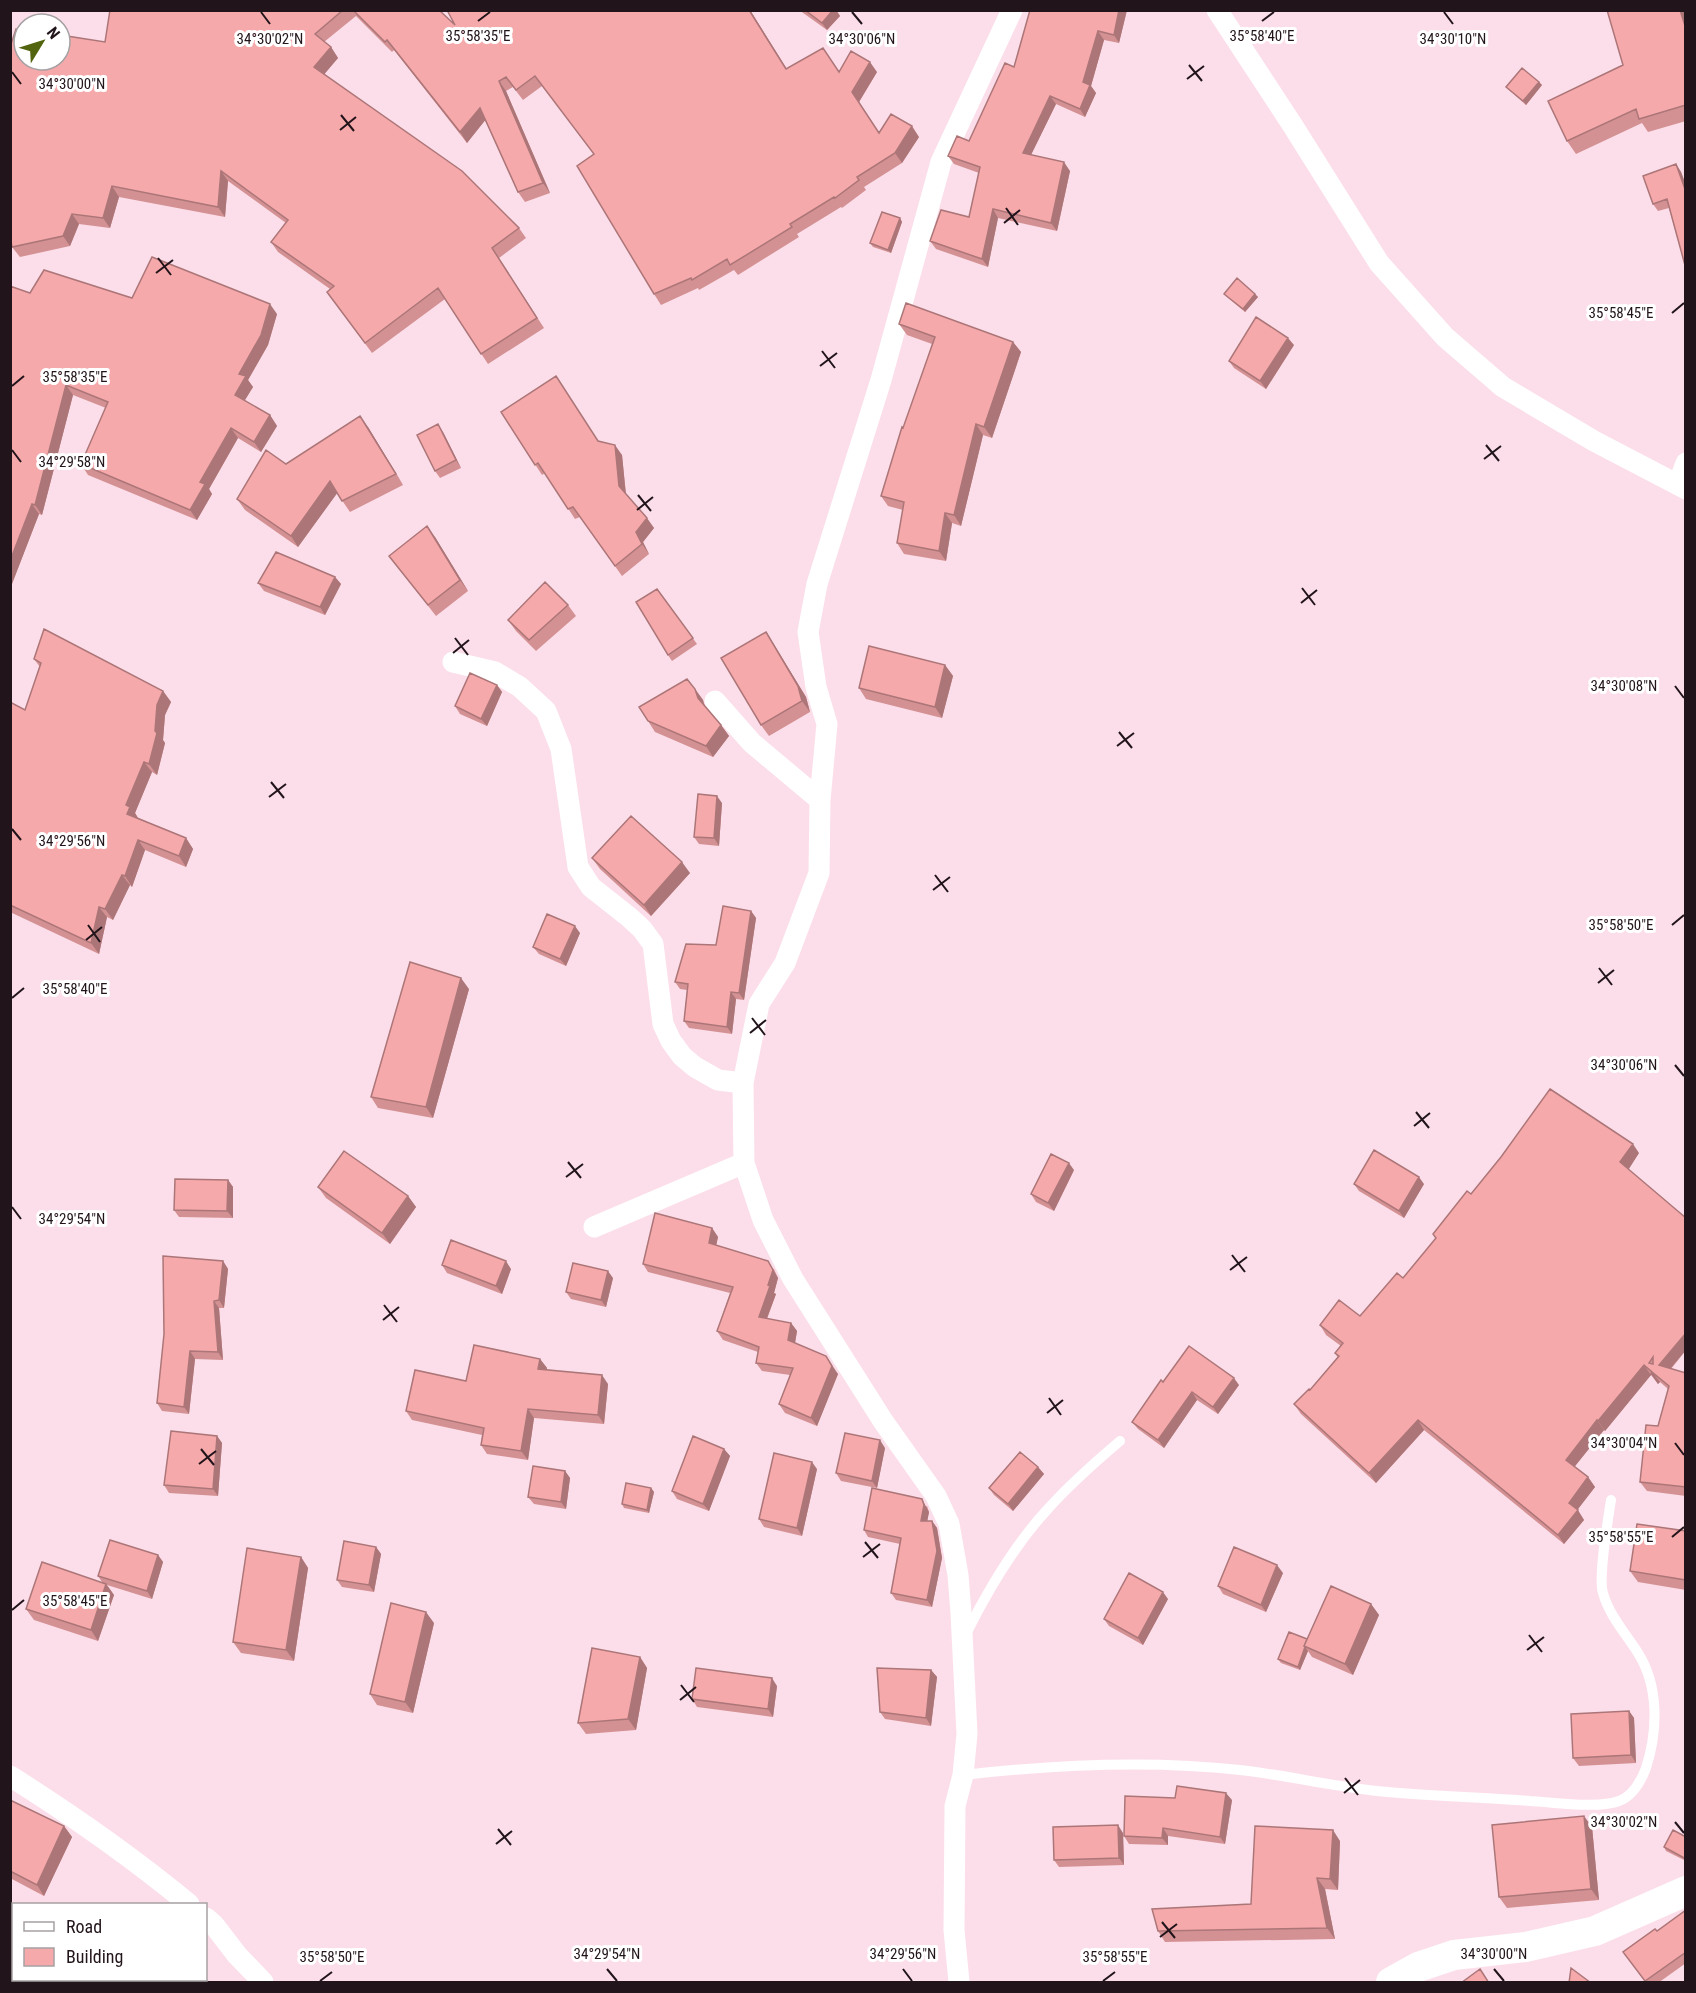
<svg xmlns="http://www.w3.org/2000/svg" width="1696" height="1993" font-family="'Roboto Condensed',sans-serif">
<rect width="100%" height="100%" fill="#fcdeea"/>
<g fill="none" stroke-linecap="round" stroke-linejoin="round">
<path stroke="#fff" stroke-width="10" d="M966 1634C988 1590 1013 1547 1046 1511 1069 1485 1094 1463 1120 1441
M963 1775C1051 1765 1151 1760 1240 1770 1285 1775 1331 1786 1377 1791 1427 1796 1479 1797 1530 1801 1552 1802 1599 1809 1619 1801 1633 1796 1641 1781 1646 1768 1658 1731 1659 1686 1638 1653 1626 1634 1609 1615 1603 1593 1598 1577 1608 1520 1611 1500"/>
<path stroke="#fff" stroke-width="21" d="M1217 10 1293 126 1379 263 1445 337 1503 387 1594 441 1686 489
M1678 485 1686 463
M453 662 495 672 520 687 546 711 561 749 578 867 591 887 629 917 642 929 653 944 663 1024 671 1041 682 1056 695 1067 718 1080 743 1083 744 1163
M715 701 752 743 820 800 819 873 785 963 759 1004 743 1083
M820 800 827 724 816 687 808 632 817 584 881 380 941 162 1012 10
M594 1227 744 1163 763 1220 793 1279 883 1421 936 1496 949 1524 958 1575 961 1613 967 1734 963 1775 955 1806 954 1930 959 1982
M10 1776C72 1815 133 1858 189 1904
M206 1918 214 1925 237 1955 263 1982"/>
<path stroke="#fff" stroke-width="30" d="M1391 1982 1418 1967 1454 1955 1526 1947 1595 1931 1686 1891"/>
</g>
<path fill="#d49193" d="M110 10H439L455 25 447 10H750L787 69 839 72H877L859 102 879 133 919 137 902 163 864 187 866 190 842 208 841 207 797 234 799 237 738 275 734 270 699 290 698 288 661 305 654 294 594 154 542 86 523 100 513 87 506 91 550 193 525 202 518 192 485 120 467 143 394 50 392 52 356 16 324 42 331 47 338 58 324 74 519 228 526 238 499 258 544 328 488 364 445 299 372 353 327 292 330 289 278 252 271 242 286 223 228 181 225 217 119 197 110 228 79 224 70 246 20 257 12 247 105 42Z
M799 10H836L840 16 827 30Z
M1127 10 1119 43 1104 40 1091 86 1096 93 1085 117 1056 104 1031 155 1070 171 1057 231 998 218 988 267 936 249 930 241 969 217 979 173 954 164 948 156 969 141 1014 67Z
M1686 10V121L1648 132 1642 123 1576 154 1567 141 1623 65Z
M1539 82 1542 85 1526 105 1509 90 1506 87Z
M1676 164 1681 172 1686 185V269L1669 208 1658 211 1653 204Z
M900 218 902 222 891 253 873 247 870 243Z
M10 286 30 293 132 298 277 314 268 345 248 380 253 387 244 401 270 415 277 426 261 452 238 438 209 489 212 494 197 520 88 475 81 464 106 408 73 395 42 515 39 514 10 589Z
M1224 294H1255L1258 297 1245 312 1227 297Z
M899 324 1013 342 1021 352 992 438 983 435 961 526 952 523 946 561 904 554 897 543 903 510 888 506 881 496 932 344 907 335Z
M1294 345 1266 389 1234 368 1229 361Z
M501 412 599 441 622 455 626 494 654 528 643 542 649 554 622 576 580 517 575 519 545 473 542 475Z
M368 427 403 485 350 512 337 493 298 547 245 510 237 499 286 464Z
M443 432 461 468 440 478 435 471Z
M435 537 468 591 436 616 389 556Z
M335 577 341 584 325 615 264 591 258 583Z
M657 589 697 644 672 661 668 655Z
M568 605 576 616 536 651 516 631 508 620Z
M773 643 806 697 810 712 769 736 761 725Z
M34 659 163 691 171 702 165 715 163 740 165 743 157 775 152 772 135 813 138 818 186 838 193 849 186 867 145 850 132 887 130 885 113 920 107 917 99 954 10 912V702L25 710 40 667Z
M945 665 953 676 942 718 866 699 859 688Z
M497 685 502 692 487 726 460 714 455 706Z
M695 689 703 700 705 706 721 725 729 736 713 757 655 732 648 721Z
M722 803 719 846 699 844 694 837Z
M592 858 690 873 651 916 600 869Z
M751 911 756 918 744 1000 736 999 732 1034 689 1028 684 1021 687 990 680 989 675 982 716 945Z
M580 933 566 966 539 954 533 947Z
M469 989 433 1118 378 1108 371 1097Z
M1639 1153 1628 1169 1686 1218V1350L1671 1369 1686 1373V1496L1647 1491 1640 1482 1658 1426 1668 1389 1660 1382 1658 1384 1651 1375 1605 1431 1604 1430 1574 1467 1588 1477 1595 1487 1577 1510 1584 1520 1564 1544 1424 1430 1376 1483 1301 1414 1294 1404 1310 1390 1338 1358 1335 1353 1341 1346 1326 1335 1320 1325 1360 1316 1403 1278 1436 1239 1433 1234 1471 1194Z
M1074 1170 1054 1211 1036 1202 1031 1194Z
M228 1180 233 1187V1218L179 1217 174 1210Z
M1354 1184H1424L1404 1218 1359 1191Z
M318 1187 408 1196 416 1207 390 1244 326 1198Z
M712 1228 718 1237 716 1245 774 1269 778 1278 774 1293 776 1294 767 1319 791 1323 797 1331 795 1343 838 1374 817 1426 785 1413 779 1404 790 1375 762 1371 756 1363 758 1352 723 1340 717 1331 730 1293 648 1272 643 1264Z
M223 1261 228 1269 224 1308H219L223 1360 195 1359 189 1414 162 1411 157 1403Z
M442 1265 511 1269 502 1294 447 1273Z
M613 1278 606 1307 571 1299 566 1292Z
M540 1359 547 1368 546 1370 608 1384 604 1424 534 1418 528 1460 487 1454 481 1445 482 1435 412 1420 406 1411 466 1381Z
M1163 1382 1239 1385 1218 1414 1197 1400 1164 1448 1138 1429 1132 1422Z
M217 1436 222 1443 218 1496 169 1493 164 1485Z
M885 1448 877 1488 841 1481 836 1473Z
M724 1449 730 1456 709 1511 677 1499 672 1491Z
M1038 1467 1044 1474 1013 1511 994 1495 989 1488Z
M817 1469 802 1536 764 1527 759 1519Z
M565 1471 570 1478 566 1509 534 1504 528 1497Z
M651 1488 654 1492 649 1513 624 1508 622 1504Z
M927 1506 929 1512 927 1521H932L937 1528 942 1558 932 1607 896 1600 891 1593 900 1544 868 1537 864 1530Z
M1686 1531V1590L1638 1582 1630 1571Z
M376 1547 381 1554 374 1592 342 1587 337 1580Z
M158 1555 163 1562 152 1599 107 1585 114 1595 98 1641 34 1620 26 1609 102 1582 98 1576Z
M301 1557 308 1568 294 1661 241 1653 233 1642Z
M1283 1573 1266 1612 1223 1594 1218 1586Z
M1168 1599 1143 1645 1109 1626 1104 1619Z
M1371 1604 1379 1615 1353 1675 1312 1657 1308 1651 1300 1670 1281 1663 1278 1659 1307 1639Z
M434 1623 413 1713 377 1705 370 1694Z
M640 1657 647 1668 636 1730 586 1734 578 1723Z
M931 1670 937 1677 931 1726 885 1719 880 1712Z
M777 1686 773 1717 697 1707 692 1699Z
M1629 1711 1634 1718 1636 1763 1579 1766 1573 1758Z
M10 1800 64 1826 72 1837 44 1896 10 1878Z
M1232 1800 1225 1844 1168 1836V1845L1129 1844 1124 1836Z
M1592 1827 1599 1900 1507 1908 1499 1897Z
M1123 1833 1124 1865 1059 1867 1054 1860Z
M1686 1837V1861L1666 1851 1664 1847Z
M1340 1841 1338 1890 1325 1889 1335 1939 1165 1942 1158 1931 1251 1904Z
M1686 1910V1963L1658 1983H1646L1623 1952 1657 1931Z"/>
<path fill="#ac7678" d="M749 10H750L793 80 786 69Z
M833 10H836L840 16 827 30 822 23Z
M1119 10H1127L1119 43 1114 35Z
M1680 10H1686V29Z
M1098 31 1104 40 1091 86 1096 93 1085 117 1080 109 1083 82Z
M331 47 338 58 322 77 314 67Z
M870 62 877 72 859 102 852 92Z
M499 81 506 91 550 193 543 183Z
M1539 82 1542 85 1526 105 1523 101Z
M1050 96 1056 104 1028 161 1023 153Z
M480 108 487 118 467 143 460 132Z
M912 126 919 137 902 163 895 153Z
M1064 162 1070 171 1057 231 1051 223Z
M1676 164 1681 172 1686 185V192Z
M221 171 228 181 225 217 218 207Z
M112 186 119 197 110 228 103 218Z
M993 209 998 218 988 267 982 259Z
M72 214 79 224 70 246 63 236Z
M900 218 902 222 891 253 888 250Z
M1255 294 1258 297 1245 312 1243 309Z
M270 304 277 314 268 345 248 380 253 387 242 405 235 395 239 374Z
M1288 338 1294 345 1266 389 1260 381Z
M1013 342 1021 352 992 438 984 427Z
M66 385 73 395 42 515 35 505Z
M270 415 277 426 261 452 254 442Z
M360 416 368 427 403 485 396 474Z
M438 424 443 432 461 468 456 460Z
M976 424 983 435 961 526 954 515Z
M231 428 238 438 209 489 212 494 197 520 190 510 200 482Z
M615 445 622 455 626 496 619 486Z
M330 481 338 492 298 547 291 536Z
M32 504 39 514 10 589V561Z
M945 513 952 523 946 561 939 551Z
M647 518 654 528 643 542 649 554 642 544 636 532Z
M427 526 435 537 468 591 460 580Z
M335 577 341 584 325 615 320 607Z
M766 632 773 643 806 697 810 712 802 701Z
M945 665 953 676 942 718 935 707Z
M497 685 502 692 487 726 481 719Z
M695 689 703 700 705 709 698 698Z
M163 691 171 702 165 715 163 740 165 743 157 775 149 764 155 731 157 705Z
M721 725 729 736 713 757 706 746Z
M144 762 152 772 135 813 138 818 127 814 126 805Z
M717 796 722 803 719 846 714 838Z
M186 838 193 849 186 867 179 856Z
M138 840 145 850 132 887 125 876Z
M682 862 690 873 651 916 644 905Z
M122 875 130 885 113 920 105 909Z
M99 907 107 917 99 954 91 943Z
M751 911 756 918 744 1000 739 993Z
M575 926 580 933 566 966 560 959Z
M461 978 469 989 433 1118 426 1107Z
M731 992 736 999 732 1034 727 1027Z
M1633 1144 1639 1153 1627 1172 1620 1162Z
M1069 1163 1074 1170 1054 1211 1048 1203Z
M1419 1177 1424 1184 1404 1218 1399 1211Z
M228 1180 233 1187V1218L227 1211Z
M408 1196 416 1207 390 1244 382 1233Z
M712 1228 718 1237 715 1251 709 1243Z
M223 1261 228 1269 224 1308 219 1300Z
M506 1261 511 1269 502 1294 496 1286Z
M768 1261 778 1278 774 1293 776 1294 764 1326 759 1317 768 1285Z
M608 1271 613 1278 606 1307 601 1300Z
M214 1301 219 1308 223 1360 218 1352Z
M791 1323 797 1331 794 1349 788 1340Z
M1686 1333V1350L1665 1375 1659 1365Z
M190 1351 195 1359 189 1414 184 1407Z
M826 1356 838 1374 817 1426 811 1418Z
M540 1359 547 1368 545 1378 538 1369Z
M1644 1365 1651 1375 1605 1431 1598 1421Z
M1653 1373 1660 1382 1658 1384 1651 1374Z
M602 1375 608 1384 604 1424 598 1415Z
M1234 1378 1239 1385 1218 1414 1213 1407Z
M1192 1392 1197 1400 1164 1448 1158 1440Z
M528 1409 534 1418 528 1460 521 1451Z
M1418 1420 1424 1430 1376 1483 1369 1473Z
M1597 1420 1604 1430 1572 1470 1566 1460Z
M217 1436 222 1443 218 1496 213 1489Z
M880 1440 885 1448 877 1488 872 1481Z
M724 1449 730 1456 709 1511 703 1504Z
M812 1462 817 1469 802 1536 797 1528Z
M1038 1467 1044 1474 1013 1511 1008 1504Z
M565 1471 570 1478 566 1509 561 1502Z
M1588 1477 1595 1487 1575 1513 1569 1503Z
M651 1488 654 1492 649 1513 647 1510Z
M922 1499 929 1512 926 1528 921 1521Z
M1578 1510 1584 1520 1564 1544 1558 1535Z
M932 1521 937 1528 942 1558 932 1607 927 1600Z
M376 1547 381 1554 374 1592 369 1585Z
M158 1555 163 1562 152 1599 147 1591Z
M301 1557 308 1568 294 1661 286 1650Z
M1277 1565 1283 1573 1266 1612 1261 1605Z
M106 1584 114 1595 98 1641 91 1630Z
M1163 1592 1168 1599 1143 1645 1138 1638Z
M1371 1604 1379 1615 1353 1675 1345 1664Z
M426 1612 434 1623 413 1713 405 1702Z
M1305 1647 1308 1651 1300 1670 1298 1667Z
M640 1657 647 1668 636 1730 628 1719Z
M931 1670 937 1677 931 1726 926 1718Z
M772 1678 777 1686 773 1717 768 1709Z
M1629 1711 1634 1718 1636 1763 1631 1755Z
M1226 1793 1232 1800 1225 1844 1220 1837Z
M1584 1816 1592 1827 1599 1900 1591 1889Z
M1118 1825 1123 1833 1124 1865 1119 1858Z
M64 1826 72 1837 44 1896 37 1885Z
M1163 1828 1168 1836V1845L1162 1838Z
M1333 1830 1340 1841 1338 1890 1330 1879Z
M1317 1878 1325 1889 1335 1939 1327 1928Z"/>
<path fill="#f6a9ab" stroke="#ac7678" stroke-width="1.5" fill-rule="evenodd" d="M110 10H343L315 34 331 47 314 67 462 171 519 228 492 248 537 318 481 354 438 288 365 343 327 292 334 286 271 242 288 220 221 171 218 207 112 186 103 218 72 214 63 236 12 247 10 236V47L16 29 24 30V60H60V35L105 42Z
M353 10H439L455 25 447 10H749L786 69 823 48 839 72 851 51 870 62 852 92 879 133 891 114 912 126 895 153 857 177 859 180 835 198 834 197 790 224 792 227 730 265 727 259 692 280 691 278 654 294 577 166 594 154 535 76 516 90 506 77 499 81 543 183 518 192 480 108 460 132 387 40 385 42Z
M805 10H833L822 23Z
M1030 10H1119L1114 35 1098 31 1083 82 1090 85 1080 109 1050 96 1023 153 1064 162 1051 223 993 209 982 259 930 241 941 210 969 217 980 167 948 156 957 136 969 141 1005 63 1014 67Z
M1607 10H1680L1686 29V105L1639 119 1636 109 1567 141 1548 101 1623 65Z
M1522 68 1539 82 1523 101 1506 87Z
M1676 164 1686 192V269L1667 199 1653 204 1643 176Z
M882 212 900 218 888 250 870 243Z
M152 257 270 304 261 335 239 374 246 376 235 395 270 415 254 442 231 428 200 482 205 484 190 510 81 464 108 402 66 385 35 505 32 504 10 561V286L30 293 44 270 132 298Z
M1237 278 1255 294 1243 309 1224 294Z
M906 303 1013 342 984 427 976 424 954 515 945 513 939 551 897 543 904 502 881 496 902 427 903 428 935 337 899 324Z
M1256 317 1288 338 1260 381 1229 361Z
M556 376 598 441 615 445 619 486 647 518 636 532 642 544 615 566 573 507 568 509 538 463 535 465 501 412Z
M360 416 396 474 342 501 330 481 291 536 237 499 266 450 286 464Z
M438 424 456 460 435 471 417 435Z
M427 526 460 580 428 605 389 556Z
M276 552 335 577 320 607 258 583Z
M545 582 568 605 529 640 508 620Z
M657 589 693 638 668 655 636 602Z
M44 629 163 691 157 705 155 731 157 733 149 764 144 762 126 805 130 807 127 814 186 838 179 856 138 840 125 876 122 875 105 909 99 907 91 943 10 905V702L25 710 41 663 34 659Z
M766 632 798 686 802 701 761 725 721 658Z
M869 646 945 665 935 707 859 688Z
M470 673 497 685 481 719 455 706Z
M687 679 695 689 698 698 721 725 706 746 648 721 639 707Z
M698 794 717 796 714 838 694 837Z
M631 816 682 862 644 905 592 858Z
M723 906 751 911 739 993 731 992 727 1027 684 1021 688 984 675 982 686 944 716 945Z
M547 914 575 926 560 959 533 947Z
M410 962 461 978 426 1107 371 1097Z
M1550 1089 1633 1144 1620 1162 1686 1218V1333L1659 1365 1686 1373V1487L1640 1482 1646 1425 1658 1426 1669 1386 1653 1373 1651 1374 1652 1372 1644 1365 1598 1421 1597 1420 1566 1460 1588 1477 1569 1503 1578 1510 1558 1535 1418 1420 1369 1473 1294 1404 1309 1389 1310 1390 1339 1356 1335 1353 1343 1343 1320 1325 1339 1300 1360 1316 1397 1273 1403 1278 1436 1238 1433 1234 1467 1191 1471 1194 1501 1157ZM1653 1357V1364L1649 1363Z
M1374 1150 1419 1177 1399 1211 1354 1184Z
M344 1151 408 1196 382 1233 318 1187Z
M1051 1154 1069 1163 1048 1203 1031 1194Z
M175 1179 228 1180 227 1211 174 1210Z
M655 1213 712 1228 709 1243 768 1261 773 1270 768 1285 770 1286 759 1317 791 1323 788 1340 826 1356 832 1366 811 1418 779 1404 793 1368 756 1363 759 1347 717 1331 733 1287 643 1264Z
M451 1240 506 1261 496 1286 442 1265Z
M163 1256 223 1261 219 1300 214 1301 218 1352 190 1351 184 1407 157 1403 164 1334Z
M573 1263 608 1271 601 1300 566 1292Z
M474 1345 540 1359 538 1369 602 1375 598 1415 528 1409 521 1451 481 1445 484 1428 406 1411 415 1370 466 1381Z
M1189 1346 1234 1378 1213 1407 1192 1392 1158 1440 1132 1422 1161 1380 1163 1382Z
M171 1431 217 1436 213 1489 164 1485Z
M845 1433 880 1440 872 1481 836 1473Z
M693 1436 724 1449 703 1504 672 1491Z
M1020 1452 1038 1467 1008 1504 989 1488Z
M774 1453 812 1462 797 1528 759 1519Z
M533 1466 565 1471 561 1502 528 1497Z
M626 1483 651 1488 647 1510 622 1504Z
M872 1488 922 1499 924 1505 921 1521H932L937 1551 927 1600 891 1593 901 1538 864 1530Z
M1637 1524 1686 1531V1580L1630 1571Z
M110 1540 158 1555 147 1591 98 1576Z
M344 1541 376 1547 369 1585 337 1580Z
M1234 1547 1277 1565 1261 1605 1218 1586Z
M247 1548 301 1557 286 1650 233 1642Z
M42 1562 106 1584 91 1630 26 1609Z
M1129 1573 1163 1592 1138 1638 1104 1619Z
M1331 1586 1371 1604 1345 1664 1304 1646Z
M391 1603 426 1612 405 1702 370 1694Z
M1289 1632 1307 1639 1304 1646 1305 1647 1298 1667 1278 1659Z
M592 1648 640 1657 628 1719 578 1723Z
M696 1668 772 1678 768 1709 692 1699Z
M877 1668 931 1670 926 1718 880 1712Z
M1629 1711 1631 1755 1573 1758 1571 1714Z
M1177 1786 1226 1793 1220 1837 1163 1828 1162 1838 1124 1836 1125 1796 1175 1798Z
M10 1800 64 1826 37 1885 10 1871Z
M1584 1816 1591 1889 1499 1897 1492 1825Z
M1118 1825 1119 1858 1054 1860 1053 1827Z
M1255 1826 1333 1830 1330 1879 1317 1878 1327 1928 1158 1931 1152 1909 1251 1904Z
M1673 1830 1686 1837V1859L1664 1847Z
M1686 1910V1952L1645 1981 1623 1952 1655 1929 1657 1931Z
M1571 1968 1591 1983H1569Z
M1480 1969 1489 1983H1461Z"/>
<path fill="none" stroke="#21141a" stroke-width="2" d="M261 12 270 24M852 12 862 24M1444 12 1453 24M478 21 490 12M1262 21 1274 12M1189 65 1202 81M12 72 21 84M1187 79 1204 66M341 115 354 131M340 130 356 117M1006 208 1018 225M1004 223 1020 210M158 258 171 275M156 273 173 260M1672 313 1684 303M822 351 835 368M820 366 837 353M12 386 24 376M1486 445 1499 461M12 450 21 462M1484 459 1501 446M638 495 651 511M637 510 653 497M1302 588 1315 605M1301 603 1317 590M455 638 468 655M453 653 469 640M1675 686 1684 698M1119 732 1132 748M1117 746 1134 733M271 782 284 798M269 797 286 784M12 829 21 840M935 875 948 892M933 890 950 877M88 925 100 942M1672 925 1684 915M86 940 102 927M1599 968 1612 985M1598 983 1614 970M12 998 24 988M752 1018 765 1035M750 1033 766 1020M1675 1065 1684 1076M1416 1112 1429 1128M1414 1126 1430 1113M568 1162 581 1178M566 1177 583 1164M12 1207 21 1219M1232 1255 1245 1272M1230 1270 1247 1257M384 1305 397 1322M383 1320 399 1307M1049 1398 1061 1415M1047 1413 1063 1400M1675 1443 1684 1455M201 1449 214 1465M199 1464 216 1451M1672 1537 1684 1527M865 1542 878 1558M863 1557 880 1544M12 1610 24 1600M1529 1635 1542 1652M1527 1650 1544 1637M681 1685 694 1702M680 1700 696 1687M1345 1778 1358 1795M1344 1793 1360 1780M1675 1822 1684 1833M498 1829 511 1845M496 1844 512 1831M1162 1922 1175 1938M1160 1937 1177 1924M607 1969 617 1981M903 1969 912 1981M1494 1969 1504 1981M320 1981 332 1972M1103 1981 1115 1972"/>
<g font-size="15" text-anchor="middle" fill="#21141a" stroke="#fff" stroke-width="6" stroke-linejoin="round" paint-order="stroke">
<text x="478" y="41">35°58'35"E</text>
<text x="1262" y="41">35°58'40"E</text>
<text x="862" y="44">34°30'06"N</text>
<text x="1453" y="44">34°30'10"N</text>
<text x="270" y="44">34°30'02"N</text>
<text x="72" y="89">34°30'00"N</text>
<text x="1621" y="318">35°58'45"E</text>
<text x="75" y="382">35°58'35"E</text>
<text x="72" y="467">34°29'58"N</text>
<text x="1624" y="691">34°30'08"N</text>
<text x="72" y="846">34°29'56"N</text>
<text x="1621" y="930">35°58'50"E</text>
<text x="75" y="994">35°58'40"E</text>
<text x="1624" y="1070">34°30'06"N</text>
<text x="72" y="1224">34°29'54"N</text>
<text x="1624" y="1448">34°30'04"N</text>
<text x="1621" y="1542">35°58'55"E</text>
<text x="75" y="1606">35°58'45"E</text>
<text x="1624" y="1827">34°30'02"N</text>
<text x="607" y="1959">34°29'54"N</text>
<text x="903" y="1959">34°29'56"N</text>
<text x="1494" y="1959">34°30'00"N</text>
<text x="332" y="1962">35°58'50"E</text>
<text x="1115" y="1962">35°58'55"E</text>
</g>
<rect width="1696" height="1993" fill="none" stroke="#21141a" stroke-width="24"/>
<rect x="12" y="1903" width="195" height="78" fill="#ffffff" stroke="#a6a1a3" stroke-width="1.5"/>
<rect x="24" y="1922" width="30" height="9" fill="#ffffff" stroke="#a6a1a3" stroke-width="1.5"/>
<text x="66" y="1933" font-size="18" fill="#21141a">Road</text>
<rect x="24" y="1948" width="30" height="18" fill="#f6a9ab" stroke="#a6a1a3" stroke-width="1.5"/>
<text x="66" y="1963" font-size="18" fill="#21141a">Building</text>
<g transform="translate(42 42) rotate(52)"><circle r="28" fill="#ffffff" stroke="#a6a1a3" stroke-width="1.5"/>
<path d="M0-4.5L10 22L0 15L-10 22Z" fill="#52640e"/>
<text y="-9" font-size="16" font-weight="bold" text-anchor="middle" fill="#21141a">N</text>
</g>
</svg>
